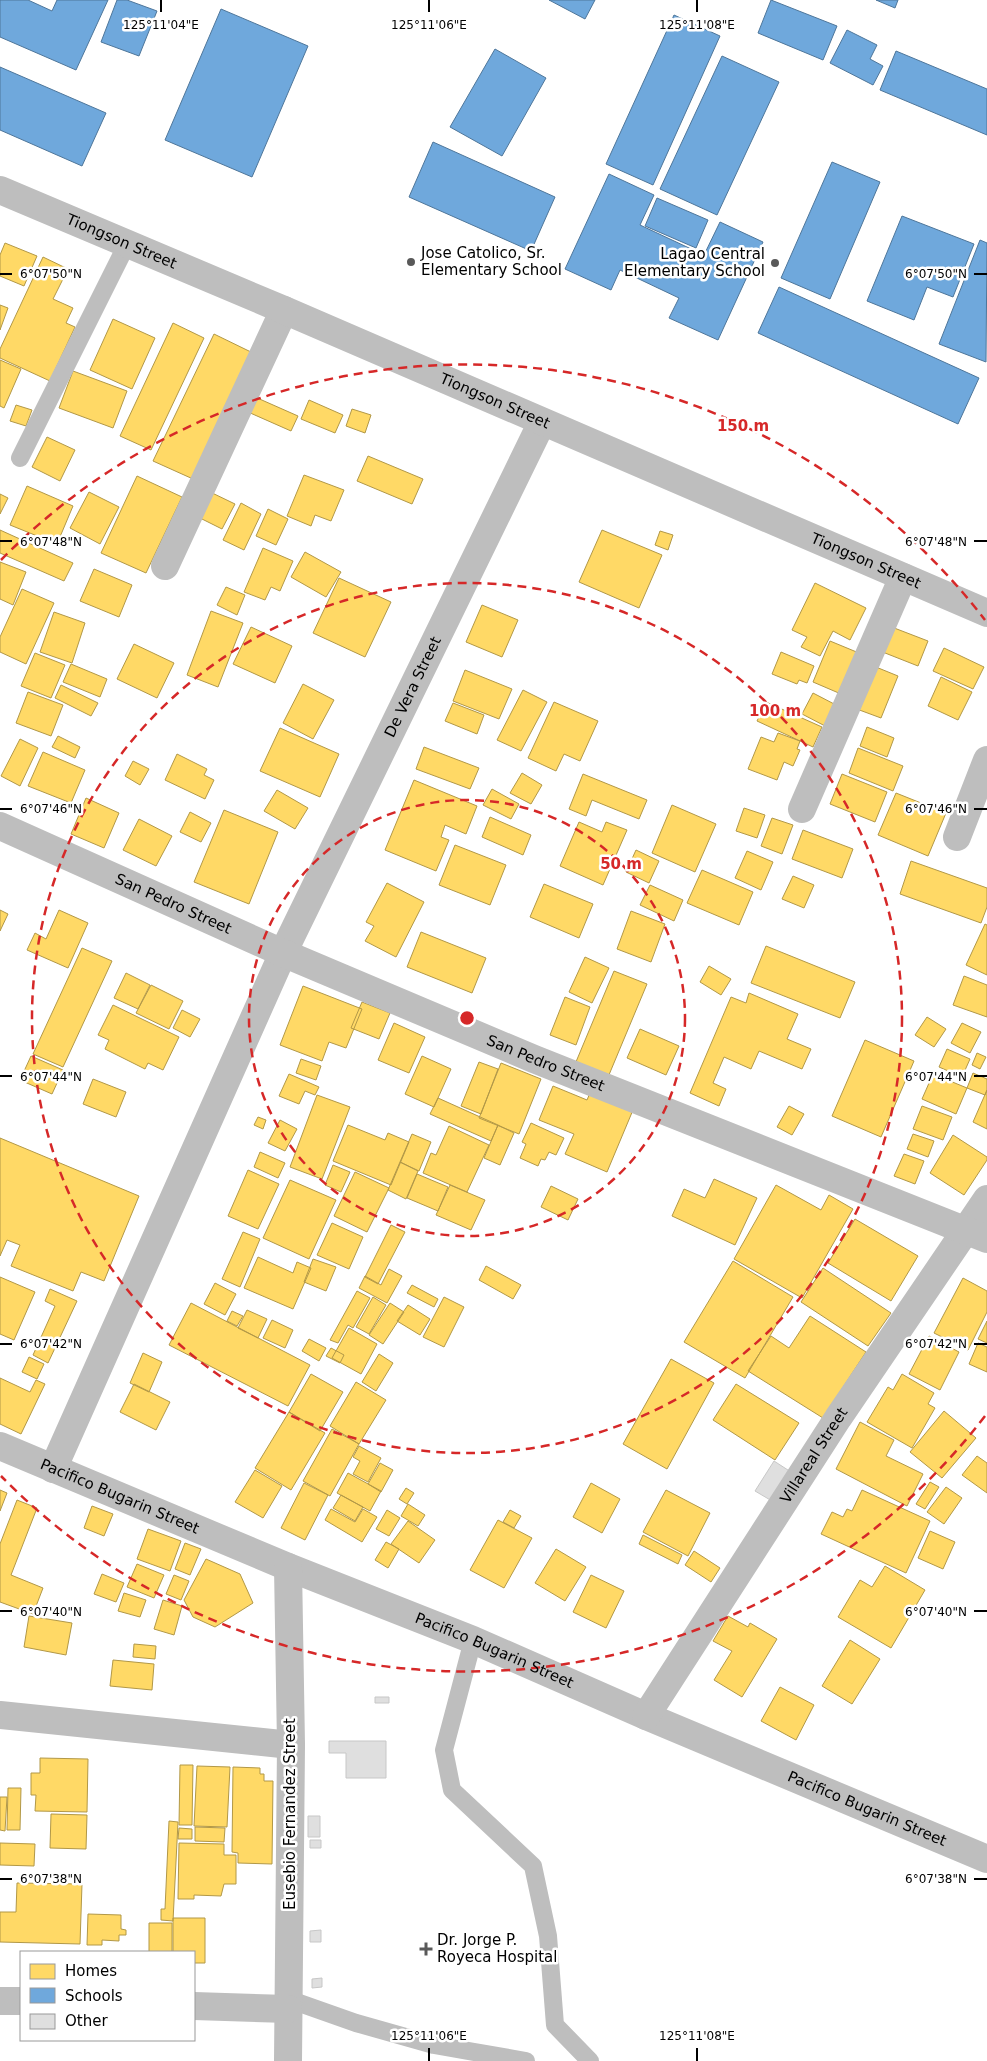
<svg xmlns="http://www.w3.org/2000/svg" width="987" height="2061" font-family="'DejaVu Sans',sans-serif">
<rect width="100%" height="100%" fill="#fff"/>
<path fill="#ffd966" stroke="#b29847" d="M5 243 37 256 24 286 0 276V255Z
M43 257 68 269 53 299 73 308 66 323 75 327 50 381 0 358V349Z
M0 305 8 308 0 330Z
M113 319 155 338 132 389 90 370Z
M173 323 204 338 151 450 120 436Z
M214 334 253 353 193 479 153 461Z
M0 360 21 369 4 408 0 406Z
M73 371 127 391 113 428 59 408Z
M255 397 298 416 291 431 248 412Z
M309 400 343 415 335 433 301 419Z
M16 405 32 410 26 426 10 421Z
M352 409 371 415 365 433 346 426Z
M47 437 75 450 60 481 32 467Z
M368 456 423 479 412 504 357 481Z
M304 475 344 490 331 521 315 515 311 526 287 516Z
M137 476 182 497 146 573 101 553Z
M27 486 73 506 57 544 10 525Z
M206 490 235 504 222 529 194 515Z
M89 492 119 507 100 544 70 528Z
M0 494 8 498 0 514Z
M241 503 261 514 244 550 223 540Z
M268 509 288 519 276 545 256 536Z
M0 530 73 563 64 581 0 553Z
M602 530 662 555 639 608 579 582Z
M660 531 673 535 668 550 655 545Z
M263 548 293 561 280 591 271 587 265 600 244 592Z
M305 552 341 572 326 597 291 577Z
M0 562 26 572 13 605 0 599Z
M94 569 132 585 119 617 80 601Z
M339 578 391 602 365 657 313 633Z
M815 583 866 608 850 640 833 631 820 656 801 647 807 637 792 630Z
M226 587 245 595 237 615 217 605Z
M22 589 54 603 26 664 0 652V637Z
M482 605 518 620 502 657 466 642Z
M211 611 243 623 218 687 187 675Z
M54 612 85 623 72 663 40 652Z
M889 626 928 641 918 666 880 651Z
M251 627 292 646 275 683 233 664Z
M830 641 859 653 841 694 813 682Z
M134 644 174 663 157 698 117 679Z
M944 648 984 667 973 689 933 671Z
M781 652 814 666 807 683 799 680 797 684 772 674Z
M35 653 65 665 51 698 21 686Z
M71 664 107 679 100 697 63 682Z
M871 665 898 676 881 718 854 708Z
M465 670 512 689 499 719 453 701Z
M941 677 972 692 958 720 928 706Z
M303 684 334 700 313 739 283 723Z
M61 685 98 703 91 716 55 698Z
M523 690 547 702 521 751 497 740Z
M28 692 63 705 51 736 16 723Z
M813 693 838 706 827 727 802 714Z
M554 702 598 721 580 761 564 754 556 771 528 758Z
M766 702 822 727 813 747 757 721Z
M453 703 484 715 477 734 445 721Z
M867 727 894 738 887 757 860 746Z
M280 728 339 754 320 797 260 771Z
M778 733 800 741 797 749 800 750 793 766 784 762 777 780 748 769 761 737 774 742Z
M58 736 80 747 75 758 52 747Z
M20 739 38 748 20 786 1 776Z
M424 747 479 768 470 789 416 769Z
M858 748 903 766 893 791 849 773Z
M43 752 85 770 71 803 28 786Z
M177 754 207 769 204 775 214 780 205 799 165 780Z
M133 761 149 769 140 785 125 776Z
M522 773 542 785 531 804 510 793Z
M583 774 647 800 639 819 592 800 586 816 569 809Z
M842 774 887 792 875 822 830 804Z
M414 780 477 806 466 834 445 825 441 837 449 840 436 871 385 850Z
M492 789 519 804 511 819 483 805Z
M277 790 308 808 295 829 264 811Z
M896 793 946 813 928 856 878 835Z
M86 798 119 813 104 848 71 834Z
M672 805 716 824 695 872 652 853Z
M744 808 765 815 757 838 736 831Z
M224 810 278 832 249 904 194 882Z
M190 812 211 823 201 842 180 832Z
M490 817 531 835 523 855 482 837Z
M772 818 793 825 782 854 761 846Z
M139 819 172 836 156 866 123 850Z
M579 822 602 832 606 822 627 830 603 885 560 866Z
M803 830 853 849 842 878 792 859Z
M455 845 506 865 490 905 439 885Z
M636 850 659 861 649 883 626 872Z
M747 851 773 862 761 890 735 878Z
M911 861 987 888V907L981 923 900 894Z
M702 870 753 892 739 925 687 903Z
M793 876 814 885 804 908 782 899Z
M387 883 424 902 396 957 365 941 374 926 366 922Z
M544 884 593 904 579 938 530 917Z
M650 885 683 900 674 921 640 905Z
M0 910 8 914 0 931Z
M59 910 88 923 68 968 27 950 35 933 46 939Z
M631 911 665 924 651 962 617 949Z
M985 924 987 925V975L966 965Z
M421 932 486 958 472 993 407 967Z
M766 946 855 982 840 1018 751 983Z
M82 948 112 961 63 1067 33 1054Z
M585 957 609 968 592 1003 569 992Z
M709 966 731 979 721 995 700 982Z
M614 971 647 984 606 1082 573 1069Z
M126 973 150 985 138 1009 114 998Z
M964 976 987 985V1017L953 1005Z
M151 985 183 1001 169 1029 136 1013Z
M303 986 362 1009 346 1048 329 1042 322 1061 280 1045Z
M749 993 798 1014 787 1039 811 1049 802 1069 759 1051 751 1069 724 1057 713 1083 726 1089 719 1106 690 1093 731 997 746 1003Z
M565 997 590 1007 576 1045 550 1035Z
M362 1002 390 1013 379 1039 351 1028Z
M113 1005 179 1037 163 1070 148 1063 145 1069 105 1049 109 1040 98 1035Z
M182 1010 200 1019 190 1037 173 1028Z
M927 1017 946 1029 934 1047 915 1035Z
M394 1023 425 1037 409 1073 378 1060Z
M962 1023 981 1032 970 1053 951 1043Z
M640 1029 679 1046 666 1075 627 1058Z
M865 1040 914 1061 881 1137 832 1116Z
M947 1049 970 1059 962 1077 939 1067Z
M977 1053 986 1057 980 1069 972 1065Z
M31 1056 63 1070 52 1094 20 1080Z
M422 1056 451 1069 434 1107 405 1094Z
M301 1059 321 1066 316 1080 296 1073Z
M479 1062 498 1069 481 1114 461 1106Z
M501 1063 541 1079 519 1134 479 1118Z
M973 1073 987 1079V1090L985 1095 967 1088Z
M289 1074 319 1087 315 1095 305 1091 299 1104 279 1096Z
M933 1074 967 1088 956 1114 922 1099Z
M93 1079 126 1092 116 1117 83 1104Z
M553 1086 587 1100 590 1093 633 1110 607 1172 565 1154 574 1134 539 1120Z
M987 1090V1129L973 1122Z
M317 1095 350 1107 322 1179 290 1167Z
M438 1098 498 1125 491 1141 430 1114Z
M789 1106 804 1114 792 1135 777 1127Z
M922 1106 952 1117 943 1140 913 1129Z
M258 1117 266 1120 263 1129 254 1125Z
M280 1120 297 1129 285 1151 268 1143Z
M531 1123 564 1138 556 1155 549 1152 545 1160 541 1159 538 1166 520 1158 526 1144 522 1142Z
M348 1125 385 1140 388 1133 409 1142 391 1185 333 1161Z
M498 1125 514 1133 500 1165 484 1158Z
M449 1126 489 1145 467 1192 423 1173 431 1153 436 1155Z
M412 1134 431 1142 419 1171 400 1162Z
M913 1134 934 1141 928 1157 907 1149Z
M953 1135 987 1157V1160L964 1195 930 1173Z
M0 1138 139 1196 104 1281 81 1272 73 1291 11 1266 20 1245 7 1240 0 1256Z
M260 1152 285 1163 278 1178 254 1167Z
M904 1154 924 1161 915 1184 894 1176Z
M400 1162 418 1171 406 1199 388 1190Z
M333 1165 350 1172 341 1192 325 1185Z
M248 1170 279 1184 258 1229 228 1216Z
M355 1172 389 1188 367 1232 334 1216Z
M417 1174 448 1187 438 1211 407 1198Z
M714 1179 757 1198 735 1245 672 1216 684 1189 705 1198Z
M290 1180 336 1200 309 1259 263 1238Z
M450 1185 485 1200 471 1230 436 1215Z
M776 1185 821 1210 829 1195 853 1209 802 1298 734 1259Z
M551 1186 578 1199 568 1220 541 1207Z
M855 1219 918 1256 891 1301 828 1263Z
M332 1223 363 1237 349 1269 317 1255Z
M391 1225 405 1232 378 1284 365 1277Z
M243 1232 260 1239 240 1287 222 1279Z
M258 1257 293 1273 297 1262 311 1268 293 1309 244 1288Z
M313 1259 336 1267 326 1291 304 1282Z
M733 1261 793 1297 745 1378 684 1342Z
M486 1266 521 1285 513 1299 479 1280Z
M823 1268 891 1313 868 1346 801 1302Z
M389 1269 402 1276 387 1303 359 1288 365 1276 381 1285Z
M0 1277 35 1292 14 1340 0 1334Z
M963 1278 987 1291V1312L968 1350 934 1333Z
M215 1283 236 1294 225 1315 204 1304Z
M412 1285 438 1299 434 1307 407 1293Z
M50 1289 77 1301 48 1363 33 1355 55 1306 45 1301Z
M357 1291 370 1298 353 1328 348 1325 338 1343 330 1340Z
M373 1297 386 1305 369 1334 356 1327Z
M444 1297 464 1307 444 1347 423 1337Z
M191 1303 310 1365 288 1406 169 1345Z
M390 1303 404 1312 383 1344 369 1335Z
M408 1305 430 1319 420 1335 397 1321Z
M247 1310 267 1319 258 1338 238 1328Z
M232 1311 243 1316 237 1326 227 1321Z
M810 1316 866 1352 823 1418 748 1371 771 1336 789 1348Z
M272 1320 293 1330 285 1348 263 1338Z
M987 1321V1343L978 1339Z
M349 1328 377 1344 361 1374 332 1358Z
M929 1336 959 1352 940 1390 909 1374Z
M309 1339 326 1348 319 1361 302 1351Z
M978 1343 987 1347V1372L969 1364Z
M331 1348 344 1355 340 1363 326 1356Z
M143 1353 162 1362 149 1392 130 1383Z
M379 1354 393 1363 376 1391 362 1382Z
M29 1357 44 1364 37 1379 22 1372Z
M671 1359 714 1383 667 1469 623 1444Z
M311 1374 343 1392 320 1431 289 1412Z
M902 1374 934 1393 928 1404 935 1408 912 1448 867 1422 888 1387 893 1390Z
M0 1378 30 1392 36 1380 45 1384 21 1434 0 1424Z
M356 1382 386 1400 359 1444 330 1426Z
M134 1384 170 1402 156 1430 120 1412Z
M736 1384 799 1423 775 1460 713 1420Z
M944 1411 976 1438 942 1478 910 1452Z
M289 1412 325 1433 291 1490 255 1468Z
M860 1422 894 1440 886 1456 923 1474 907 1506 836 1469Z
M332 1429 359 1444 330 1496 303 1481Z
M359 1446 381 1458 368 1482 353 1474 360 1461 353 1457Z
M977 1456 987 1463V1493L962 1475Z
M380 1463 393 1470 381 1492 368 1484Z
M255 1470 282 1486 263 1518 235 1502Z
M348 1473 381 1491 370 1511 337 1493Z
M930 1482 939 1487 925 1509 916 1504Z
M304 1483 328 1495 305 1540 281 1528Z
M591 1483 620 1499 602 1533 573 1517Z
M946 1487 962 1498 944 1524 927 1512Z
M406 1488 414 1493 407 1504 399 1499Z
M0 1490 7 1493 0 1511Z
M666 1490 710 1513 688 1556 643 1532Z
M862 1490 930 1521 906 1573 821 1534 832 1512 843 1517 847 1509 852 1511Z
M341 1495 363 1507 355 1521 333 1508Z
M17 1500 37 1508 11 1575 43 1588 33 1614 0 1602V1544Z
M408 1504 425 1515 418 1526 401 1516Z
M92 1506 113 1514 104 1536 84 1528Z
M331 1509 355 1522 363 1509 377 1517 362 1542 325 1520Z
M387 1510 400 1518 389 1536 376 1529Z
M510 1510 521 1516 514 1528 503 1522Z
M498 1520 532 1538 504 1588 470 1570Z
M408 1521 435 1540 419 1563 391 1544Z
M148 1529 181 1541 170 1571 137 1559Z
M930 1531 955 1542 943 1569 918 1558Z
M643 1535 682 1555 678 1564 639 1544Z
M386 1542 399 1549 388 1568 375 1560Z
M185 1543 201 1549 190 1575 175 1569Z
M556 1549 586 1567 565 1601 535 1583Z
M694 1551 720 1568 711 1582 685 1565Z
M206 1559 240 1574 253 1603 215 1627 193 1617 184 1600Z
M137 1564 164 1575 154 1598 127 1587Z
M885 1566 925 1590 891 1648 838 1617 860 1580 872 1587Z
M102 1574 124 1583 116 1602 94 1594Z
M174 1575 189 1581 181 1600 166 1594Z
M591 1575 624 1591 606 1628 573 1612Z
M124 1593 146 1600 140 1617 118 1611Z
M163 1600 182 1606 174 1635 154 1629Z
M29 1616 72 1623 66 1655 24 1647Z
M728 1616 748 1627 750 1623 777 1639 742 1697 714 1680 732 1651 713 1641Z
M850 1640 880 1659 852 1704 822 1686Z
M134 1644 156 1646 155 1659 133 1657Z
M113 1660 154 1664 152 1690 110 1686Z
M780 1687 814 1705 796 1740 761 1721Z
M40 1758 88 1759 87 1812 35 1811 36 1795H31V1773H40Z
M180 1765H193L192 1825H179Z
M197 1766 230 1767 227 1827 194 1826Z
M233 1767 260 1768V1774H264V1781H273L272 1864 238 1863V1853L232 1852Z
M8 1788H21L20 1830H7Z
M0 1797H7L5 1831 0 1830Z
M51 1814 87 1815 86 1849 50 1848Z
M169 1821 178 1822 173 1921 161 1920V1909H165Z
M195 1827 225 1828 224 1842 195 1841Z
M179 1828 192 1829V1839H178Z
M0 1843 35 1844 34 1866 0 1865Z
M179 1843 224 1844V1855H236V1884H224L221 1896 194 1895V1899H178Z
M17 1883 82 1884 80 1944 0 1942V1912H16Z
M88 1914 121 1915V1929L126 1930V1935H119V1941L102 1940V1945H87Z
M173 1918H205V1963H194V1952H173Z
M149 1923H172V1952H149Z"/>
<path fill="#6fa8dc" stroke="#4e769a" d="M0 0H28L52 11 57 0H108L76 70 0 37Z
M117 0H127L157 11 139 56 101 42Z
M549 0H595L585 19Z
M771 0 837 26 823 60 758 33Z
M876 0H898L895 8Z
M221 9 308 46 252 177 165 140Z
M674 15 720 36 653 185 606 164Z
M847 30 877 45 870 59 883 66 873 85 830 63Z
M495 49 546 78 502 156 450 127Z
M896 51 987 89V135L880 90Z
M722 56 779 82 717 215 660 189Z
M0 67 106 113 82 166 0 130Z
M433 142 555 197 531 251 409 197Z
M832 162 880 182 830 299 781 278Z
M609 174 654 195 640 225 704 255 720 222 763 242 718 340 669 318 679 298 620 270 611 290 565 269Z
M657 198 708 220 696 248 645 226Z
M902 216 974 244 953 297 927 287 914 320 867 301Z
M980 240 987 243 986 362 939 344Z
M779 287 979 378 958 424 758 333Z"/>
<path fill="#dfdfdf" stroke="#c7c7c7" d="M774 1461 791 1472 772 1501 755 1491Z
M375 1697H389V1703H375Z
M329 1741H386V1778H346V1753H329Z
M308 1816H320V1837H308Z
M310 1840H321V1848H310Z
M321 1930V1942H310V1931Z
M322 1978V1987L312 1988V1979Z"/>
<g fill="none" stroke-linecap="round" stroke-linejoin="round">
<path stroke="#bebebe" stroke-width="18" d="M20 458 127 244
M473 1640 444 1750 452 1790 533 1866 548 1936 555 2025 590 2061
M288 1999 356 2023 434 2045 526 2061"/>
<g stroke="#bebebe" stroke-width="28">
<path d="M165 566 284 310"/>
<path d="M802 809 903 577"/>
<path d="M957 837 987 760"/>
<path id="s1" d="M0 1446 288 1567 473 1640 646 1716 987 1859"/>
<path id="s2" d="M53 1469 283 953 542 422"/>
<path d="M288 1567 291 1745 288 2061"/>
<path d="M0 1715 291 1745"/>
<path id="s3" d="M646 1716 838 1418 987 1199"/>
<path d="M0 2001H21"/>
<path d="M194 2006 288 2009"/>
</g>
<g stroke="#bebebe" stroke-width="28">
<path id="s4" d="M0 190 284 310 987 613"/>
<path id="s5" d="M0 826 283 953 534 1059 987 1239"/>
</g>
</g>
<path fill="none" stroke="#000" stroke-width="2" d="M161 0V12M429 0V12M697 0V12M0 274H12M974 274H987M0 541H12M974 541H987M0 809H12M974 809H987M0 1076H12M974 1076H987M0 1344H12M974 1344H987M0 1611H12M974 1611H987M0 1879H12M974 1879H987M429 2048V2061M697 2048V2061"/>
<g fill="none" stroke="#d62828" stroke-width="2.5" stroke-dasharray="9 6">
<circle cx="467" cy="1018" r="218"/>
<circle cx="467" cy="1018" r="435"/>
<path d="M985 1416A653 653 0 0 1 1 1476M1 560A653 653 0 0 1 985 620"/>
</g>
<g fill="#595959" stroke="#fff" stroke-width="2">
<circle cx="411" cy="262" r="5"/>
<circle cx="775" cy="263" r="5"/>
<path d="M423.5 1941.5h5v5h5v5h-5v5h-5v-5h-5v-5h5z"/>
</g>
<g text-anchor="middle" stroke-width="5" stroke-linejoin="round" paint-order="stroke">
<g font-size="15" fill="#000" stroke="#fff">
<text dy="5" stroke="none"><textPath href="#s4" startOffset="132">Tiongson Street</textPath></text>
<text dy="5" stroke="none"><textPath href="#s4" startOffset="538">Tiongson Street</textPath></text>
<text dy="5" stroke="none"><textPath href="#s4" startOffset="942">Tiongson Street</textPath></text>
<text dy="5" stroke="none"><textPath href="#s2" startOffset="861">De Vera Street</textPath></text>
<text dy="5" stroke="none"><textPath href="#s5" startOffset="190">San Pedro Street</textPath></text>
<text dy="5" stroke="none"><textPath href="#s5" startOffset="595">San Pedro Street</textPath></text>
<text dy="5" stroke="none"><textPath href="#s3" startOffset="310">Villareal Street</textPath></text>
<text dy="5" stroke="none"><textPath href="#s1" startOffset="130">Pacifico Bugarin Street</textPath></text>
<text dy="5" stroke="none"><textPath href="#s1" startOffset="535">Pacifico Bugarin Street</textPath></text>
<text dy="5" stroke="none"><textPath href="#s1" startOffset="940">Pacifico Bugarin Street</textPath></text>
<text transform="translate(290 1814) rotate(-90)" y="5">Eusebio Fernandez Street</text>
</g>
<g font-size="15" fill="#000" stroke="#fff" text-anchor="start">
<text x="421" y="258">Jose Catolico, Sr.<tspan x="421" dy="17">Elementary School</tspan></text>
<text x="765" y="259" text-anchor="end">Lagao Central<tspan x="765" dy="17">Elementary School</tspan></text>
<text x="437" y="1945">Dr. Jorge P.<tspan x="437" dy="17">Royeca Hospital</tspan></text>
</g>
</g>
<g font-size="12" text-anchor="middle" fill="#000" stroke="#fff" stroke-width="5" stroke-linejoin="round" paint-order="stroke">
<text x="161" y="29">125°11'04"E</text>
<text x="429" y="29">125°11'06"E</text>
<text x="697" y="29">125°11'08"E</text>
<text x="51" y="278">6°07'50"N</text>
<text x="936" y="278">6°07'50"N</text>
<text x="51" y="546">6°07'48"N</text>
<text x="936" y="546">6°07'48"N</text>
<text x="51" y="813">6°07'46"N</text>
<text x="936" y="813">6°07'46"N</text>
<text x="51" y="1081">6°07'44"N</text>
<text x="936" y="1081">6°07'44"N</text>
<text x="51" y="1348">6°07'42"N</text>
<text x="936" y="1348">6°07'42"N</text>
<text x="51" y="1616">6°07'40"N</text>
<text x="936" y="1616">6°07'40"N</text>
<text x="51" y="1883">6°07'38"N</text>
<text x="936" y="1883">6°07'38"N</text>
<text x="429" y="2040">125°11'06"E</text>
<text x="697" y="2040">125°11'08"E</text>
</g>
<circle cx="467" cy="1018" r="8" fill="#d62828" stroke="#fff" stroke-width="2.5"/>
<g font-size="15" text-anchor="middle" font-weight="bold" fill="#d62828" stroke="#fff" stroke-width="5" stroke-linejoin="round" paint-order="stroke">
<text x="743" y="431">150 m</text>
<text x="775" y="716">100 m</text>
<text x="621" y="869">50 m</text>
</g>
<rect x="20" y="1951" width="175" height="90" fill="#ffffff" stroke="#999999"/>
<rect x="30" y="1964" width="25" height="15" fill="#ffd966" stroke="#999999"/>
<text x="65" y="1976" font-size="15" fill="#000000">Homes</text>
<rect x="30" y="1988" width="25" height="15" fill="#6fa8dc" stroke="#999999"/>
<text x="65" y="2001" font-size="15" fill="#000000">Schools</text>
<rect x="30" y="2014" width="25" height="15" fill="#dfdfdf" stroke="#999999"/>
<text x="65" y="2026" font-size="15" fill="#000000">Other</text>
</svg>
